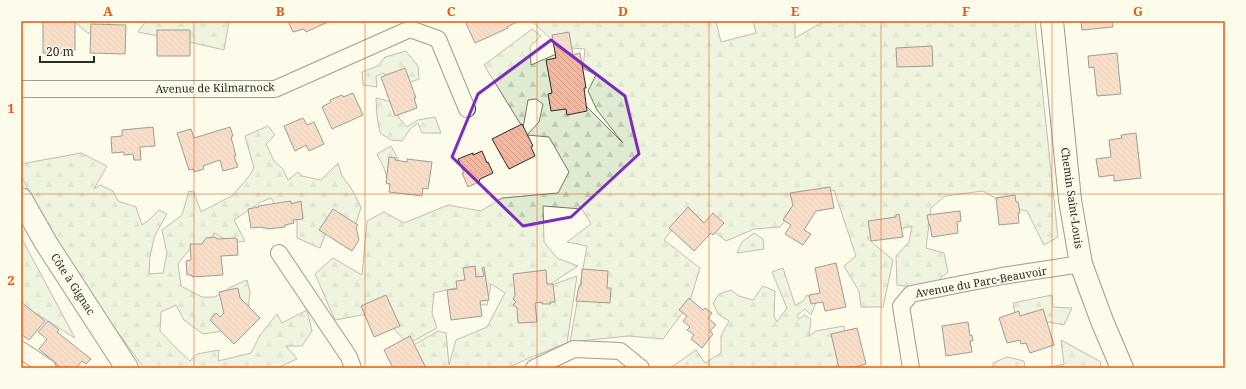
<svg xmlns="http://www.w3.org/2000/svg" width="1246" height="389" font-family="'Noto Serif',serif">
<defs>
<pattern id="forest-firs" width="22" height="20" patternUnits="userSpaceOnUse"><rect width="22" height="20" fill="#deebd1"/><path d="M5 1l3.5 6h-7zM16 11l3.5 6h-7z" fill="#bfcab4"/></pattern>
<pattern id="building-back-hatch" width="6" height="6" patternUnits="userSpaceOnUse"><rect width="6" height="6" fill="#f2b8a0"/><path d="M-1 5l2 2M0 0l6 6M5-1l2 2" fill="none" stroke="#d09e8a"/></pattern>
</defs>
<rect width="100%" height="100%" fill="#fdfbea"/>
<path fill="url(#forest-firs)" stroke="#74746e" d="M73 21H109L108 34 88 33Z
M146 21H229L224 50 194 43 138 32Z
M532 21H716L721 42 756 33 753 21H795V38L821 23 838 21H1035L1058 237 1044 245 1027 211 1012 208 983 191 945 196 931 208 926 248 944 253 948 272 928 289 897 285 896 256 909 242 912 226 867 238 893 260 883 307H861L859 291 844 266 856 256 834 190 804 199 780 227 754 229 726 241 688 210 664 240 700 268 689 304 663 339 628 336 570 342 587 246 567 242 591 224 582 209 543 206 544 242 557 258 578 266 546 287 577 276 567 343 529 358 508 368H421L410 347 438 331 446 333 449 365 456 340 487 327 505 293 491 284 487 305 467 304 455 288 434 293 432 313 437 328 408 344 378 312 335 320 315 274 333 258 362 275 367 221 384 212 404 223 448 205 481 211 502 198 558 193 569 172 549 137 527 135 539 122 543 104 536 99 528 100 523 128 484 65 532 29 541 36 530 47 531 65 561 52 577 97 623 143 597 110 588 91 596 75 583 68 585 49 559 47Z
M406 51 418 66 419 79 395 88 384 73 376 76 377 87 363 85 362 72 378 66 385 57Z
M376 98 392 102 399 118 407 127 418 120 435 117 441 133H422L418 123 410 129 402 141 391 140 380 133 377 117Z
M268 126 275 135 266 144 274 161 283 169 288 180 298 172 302 176 321 180 338 163 342 176 351 188 361 207 356 224 341 221 326 233 320 248 297 238V215L281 213 271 198 261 202 234 220 245 241 232 243 214 233 210 249 192 246 178 264 181 286 202 297H215L231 287 247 280 250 292 248 310 229 330 203 334 184 320 176 305 161 312 160 331 177 349 190 361 197 354 219 350 218 361 251 353 260 335 277 314 282 323 307 310 312 331 302 346H286L297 359 277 368H144L106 316 50 233 21 175V164L81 153 107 166 94 189 100 185 113 191 118 201 136 207 142 225 150 219 159 210 167 214 155 235 150 256 149 274 163 273 167 253 162 230 182 215 189 191 194 192 201 212 233 195 250 175 254 168 245 136Z
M391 146 401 165 390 188 384 168 377 154Z
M754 233 763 239 764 249 737 253 742 242Z
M21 237 75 338 21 304Z
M783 268 795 305 802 302 807 295 816 302 811 315 805 309 797 315 799 319 804 315 811 319 809 336 816 331 844 326 847 353 836 366 850 368H670L696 350 705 363 721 353V336L729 321 718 314 713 303 719 294 731 290 739 296 753 300 763 286 775 291 774 316 777 322 787 308 772 272Z
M1052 295 1053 307 1072 308 1064 325 1048 322 1017 324 1013 303Z
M1061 340 1101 362 1100 368H1046L1064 364Z
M1007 357 1024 361 1025 368H993V363Z"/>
<path fill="url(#building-back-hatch)" stroke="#2b2b2b" d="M43 21H75V50H62V54L43 53Z
M288 21H330L306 32 304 29 293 32Z
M465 21H519L507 27 508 28 475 43Z
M1081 21H1115H1112L1113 27 1082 30Z
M91 24 126 25 125 54 90 53Z
M157 30H190V56H157Z
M569 32 573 55 580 53 586 88H584L587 111 567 115 566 109 551 111 548 94 552 93 546 60 556 58 552 35Z
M932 46 933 66 897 67 896 48Z
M1117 53 1121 94 1097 96 1094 67 1089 68 1088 56Z
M405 68 416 98H414L417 108 395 116 381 77Z
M353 93 363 115 332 129 322 107 331 102 330 100 342 95 343 97Z
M303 118 307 125 314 122 324 144 309 151 306 145 295 151 284 126Z
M522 124 533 146 531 147 535 156 509 169 492 139Z
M153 127 155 146 140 147 141 160H134L133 154 124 155V152L112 153 111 137 122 136V130Z
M230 127 233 136 231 137 236 156H234L238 167 223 171 220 160 203 166 204 169 194 172 193 169 189 170 177 133 191 129 194 138Z
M1136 133 1141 178 1114 181V175L1099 177 1096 159 1111 157 1109 140 1122 138 1121 135Z
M482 151 487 163 488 162 493 173 480 179 479 182 468 187 462 173H464L458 159 473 153V155Z
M389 157 396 158 395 160 407 162V159L432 162 428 189 423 188 422 196 389 192 390 184 386 183Z
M830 187 834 208 816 211 804 230 811 234 803 245 785 234 791 225 783 220 793 205 790 193Z
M1015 195 1016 202H1018L1020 213H1018L1019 223 999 225 996 198Z
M291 201V204L301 201 303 219 293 220 294 223 285 225V227L267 229V228H263V227L251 228 248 209 259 207 258 206Z
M688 207 704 223 713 213 724 223 713 235 711 233 694 251 669 228Z
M333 209 358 225 356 227 359 240 352 251 319 230Z
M960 211 961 221 957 222 958 233 932 237 930 225H929L927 215Z
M899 214 903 237 871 241 868 221 896 217V215Z
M216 237 217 239 236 238V239H237L238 255 221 256 223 275 192 277V275H187L186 261 191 260 190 244H202L206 238Z
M836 263 846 307 825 311 823 302 811 304 809 295 820 293 815 268Z
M475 266 476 277 484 276 482 268 484 267 489 300 480 301 482 316 451 320 447 290 457 289 456 281 465 280 463 268Z
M582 269 608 271 607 288H611L610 303 576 301 579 286H581Z
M546 270 547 284H553L555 302H550L551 304H542V302L535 303 537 322 518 323 517 308 513 305 516 302 513 299 515 295 513 274Z
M238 288 240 298 260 318 234 344 210 320 216 313 220 317 224 313 219 292Z
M386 295 400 326 374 337 361 306Z
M689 298 703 310 705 308 712 313 708 318 716 325 710 331 713 334 702 348 691 339 694 335 687 330 690 327 683 321 687 316 679 310Z
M21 302 45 321 29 340 21 334Z
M1043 309 1054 345 1030 353 1026 343 1021 344 1020 340 1007 343 999 318 1019 311 1020 316Z
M48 321 59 330 57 332 91 359 86 364 82 361 76 368H69L66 366 64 368H61L39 349 47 339 38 332Z
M968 322 970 336 972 335 973 341H970L972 352 946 356 942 326Z
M857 328 866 364 852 368H839L831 334Z
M410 336 426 368H397L396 366 393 368 384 350Z"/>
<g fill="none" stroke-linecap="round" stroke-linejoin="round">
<defs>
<path id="street" d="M21 89H275L410 29 438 39 467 109
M279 253 349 357 353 368
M21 350 48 368
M534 368 574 349 620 351 641 368
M911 368 901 306 911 294 1002 276 1081 264"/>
<path id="secondary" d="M1052 21 1070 200 1081 264 1102 321 1122 368
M21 199 46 243 127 368"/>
</defs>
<use href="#street" stroke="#2b2b2b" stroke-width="18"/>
<use href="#secondary" stroke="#2b2b2b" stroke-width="24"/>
<use href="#street" stroke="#fdfbea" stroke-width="16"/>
<use href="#secondary" stroke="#fdfbea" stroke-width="22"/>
</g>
<path d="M0 0H1246V389H0ZM551 40 625 96 639 154 571 217 523 226 452 157 478 94Z" fill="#fdfbea" fill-opacity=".55" fill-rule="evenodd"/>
<path fill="none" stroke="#7b2cbf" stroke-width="3" stroke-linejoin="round" d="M551 40 625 96 639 154 571 217 523 226 452 157 478 94Z"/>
<path fill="none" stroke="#e8590c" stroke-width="1" stroke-opacity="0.55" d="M194 21V368M365 21V368M537 21V368M709 21V368M881 21V368M1052 21V368M21 194H1225"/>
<g text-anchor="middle" stroke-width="3" stroke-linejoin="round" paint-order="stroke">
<g font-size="11" fill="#2b2b2b" stroke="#fdfbea">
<text transform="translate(215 88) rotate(-1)" y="4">Avenue de Kilmarnock</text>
<text transform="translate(1072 198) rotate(82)" y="4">Chemin Saint-Louis</text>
<text transform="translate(981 282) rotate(-10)" y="4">Avenue du Parc-Beauvoir</text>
<text transform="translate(73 284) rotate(57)" y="4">Côte à Gignac</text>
</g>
</g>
<rect width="1246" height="389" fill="none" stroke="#fdfbea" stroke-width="44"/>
<path d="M40 56v6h54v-6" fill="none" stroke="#2b2b2b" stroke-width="2"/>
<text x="46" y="56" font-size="12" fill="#2b2b2b" stroke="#fdfbea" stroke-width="3" paint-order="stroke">20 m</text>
<rect x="22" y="22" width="1202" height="345" fill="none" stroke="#e8590c" stroke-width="1.5"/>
<g font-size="13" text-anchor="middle" font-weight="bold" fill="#e8590c">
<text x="108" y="16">A</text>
<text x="280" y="16">B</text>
<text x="451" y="16">C</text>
<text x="623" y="16">D</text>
<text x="795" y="16">E</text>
<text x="966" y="16">F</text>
<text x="1138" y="16">G</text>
<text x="11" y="113">1</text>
<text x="11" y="285">2</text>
</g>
</svg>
